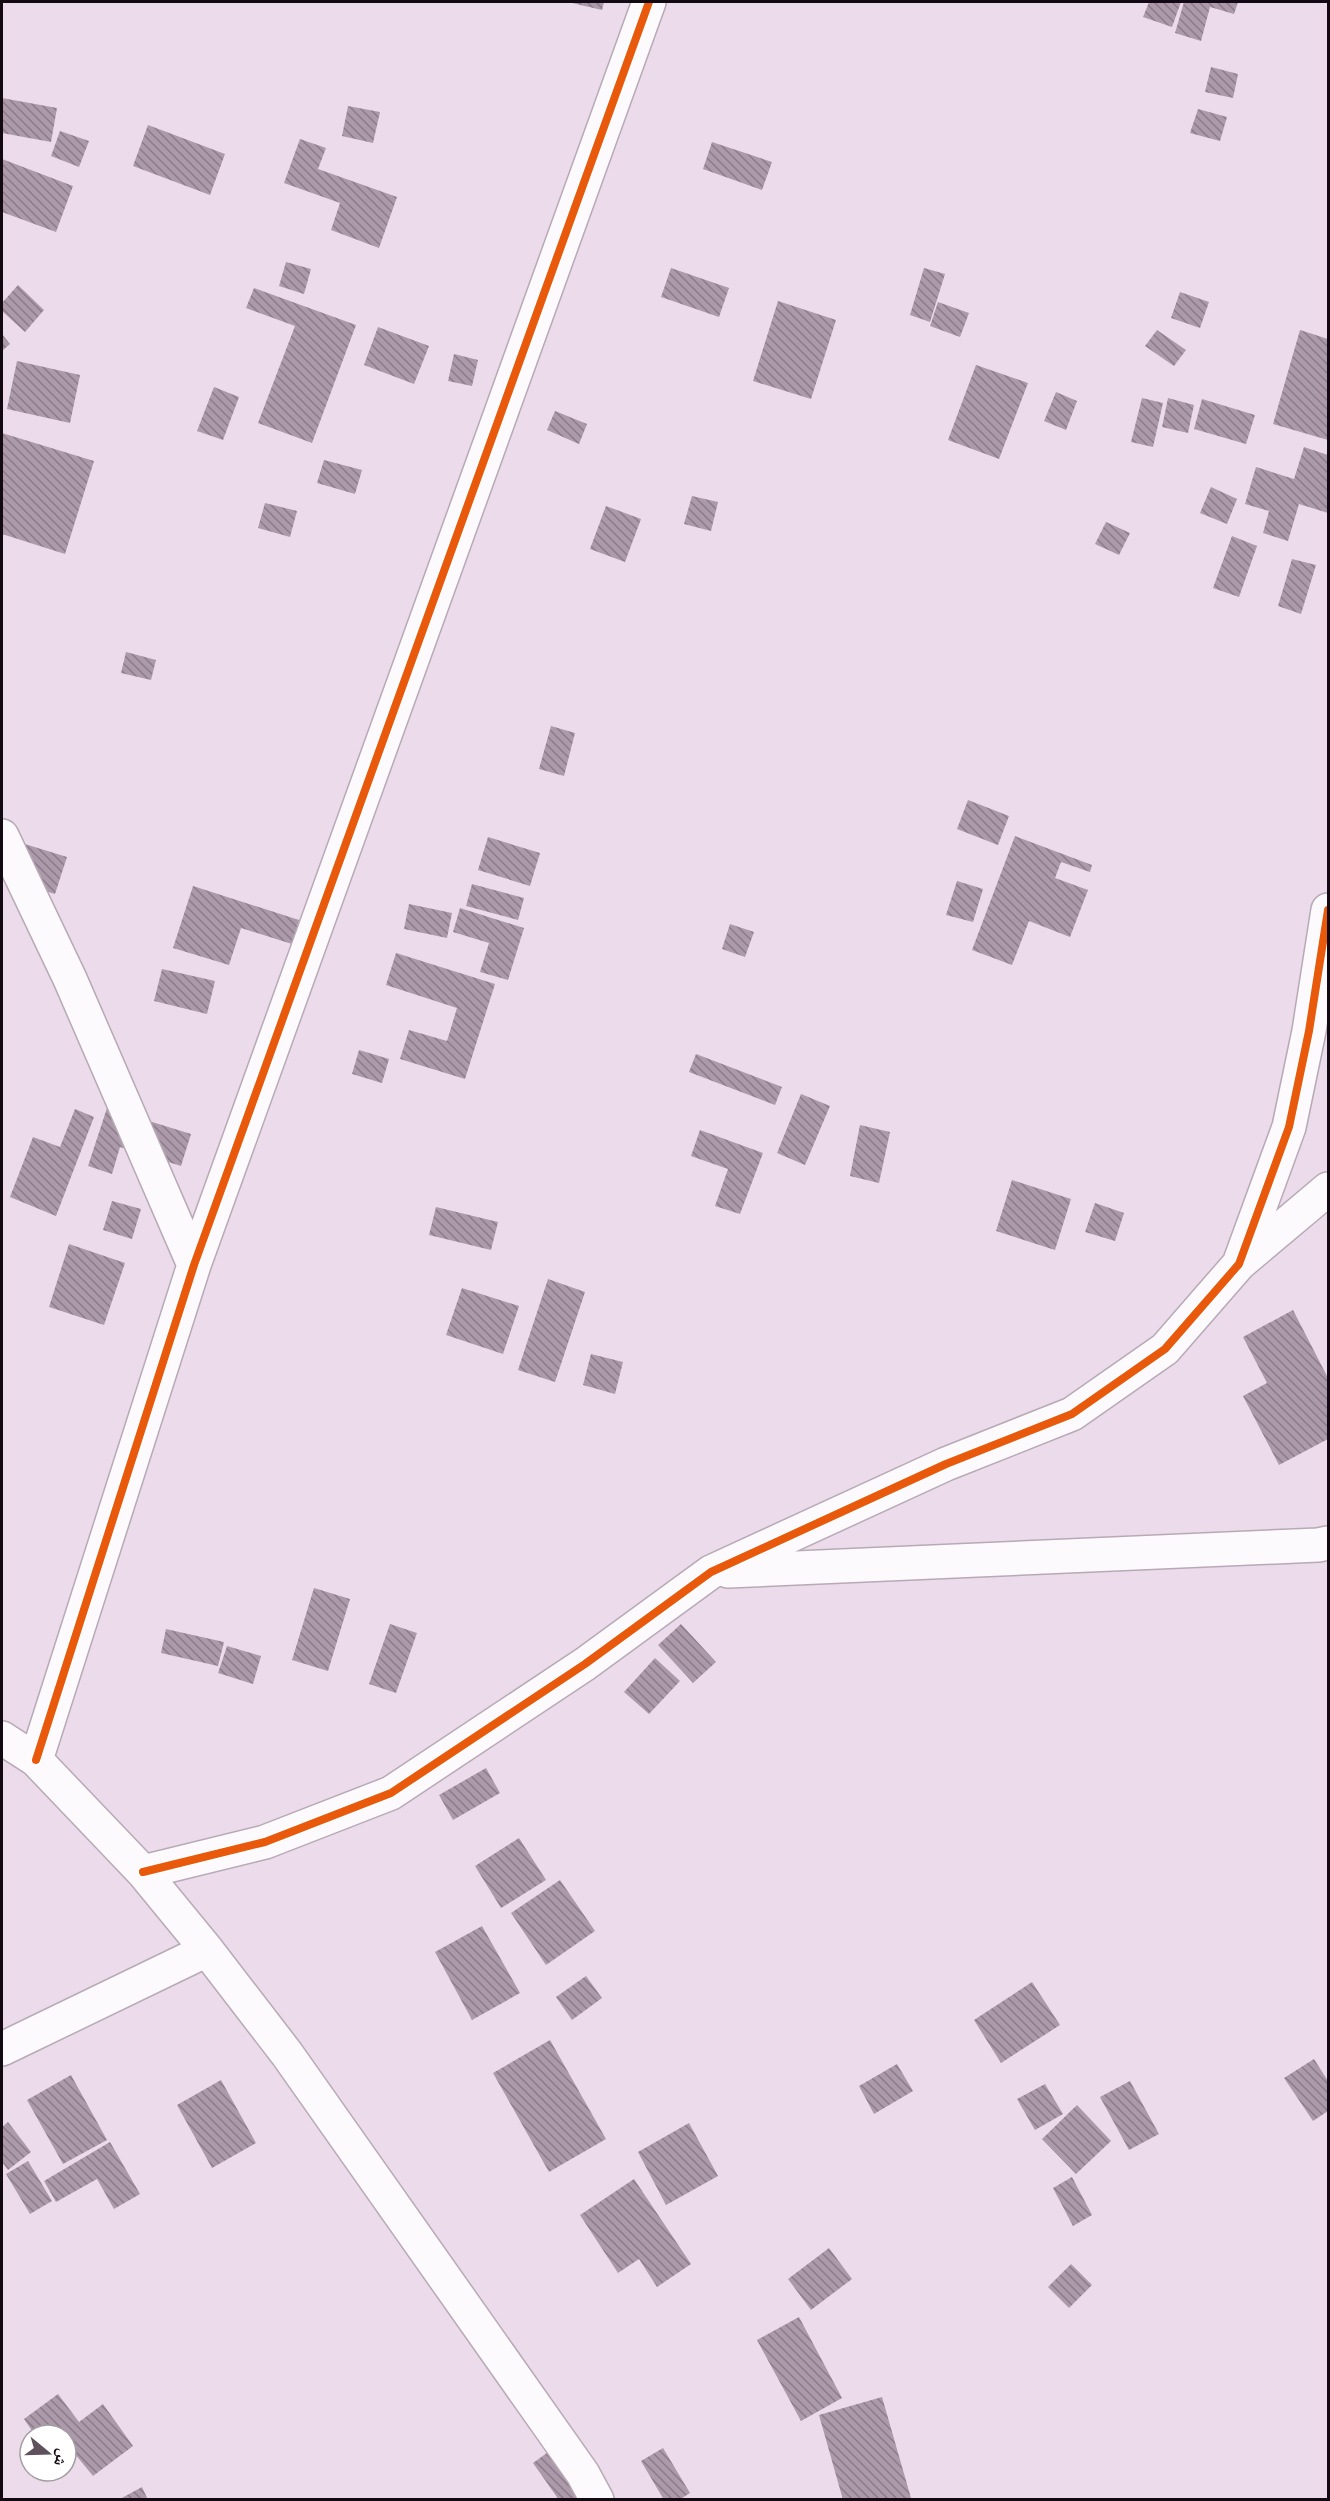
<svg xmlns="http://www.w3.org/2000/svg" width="1330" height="2501" font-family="'Golos Text','Noto Naskh Arabic',sans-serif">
<defs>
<pattern id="building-back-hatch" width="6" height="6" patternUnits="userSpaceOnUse" patternTransform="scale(1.5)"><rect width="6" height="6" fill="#ac9aab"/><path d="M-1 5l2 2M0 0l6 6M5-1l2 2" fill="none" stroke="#8b7c8a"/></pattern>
</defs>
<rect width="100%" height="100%" fill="#ecdbea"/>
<path fill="url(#building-back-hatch)" d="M573 2H604L602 10 572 3Z
M1149 2H1181L1172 27 1143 17Z
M1184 2H1238L1234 14 1210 7 1201 41 1175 33Z
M1211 67 1238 74 1233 98 1205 92Z
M2 98 57 108 51 142 2 133Z
M348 106 380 112 373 143 342 136Z
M1198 109 1227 117 1220 141 1190 133Z
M148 125 225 154 210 195 133 166Z
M60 131 89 141 79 167 51 156Z
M300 139 326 148 318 169 397 197 379 248 331 230 340 203 284 183Z
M712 142 772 162 762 190 703 169Z
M2 159 73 186 56 232 2 212Z
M286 262 311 269 304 294 279 286Z
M671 268 729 288 719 317 661 297Z
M924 268 945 274 930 322 910 315Z
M18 285 44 310 25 332 2 311V303Z
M254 288 356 325 312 443 258 423 295 326 246 308Z
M1180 292 1209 302 1200 328 1171 318Z
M778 301 836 320 811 399 753 381Z
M938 302 969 313 960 337 930 326Z
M378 327 429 346 414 384 364 365Z
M1157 330 1186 350 1174 366 1145 346Z
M1300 330 1328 339V440L1273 424Z
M2 334 10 344 2 351Z
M454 354 478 360 472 386 448 381Z
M17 361 80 375 70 423 7 409Z
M976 365 1028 383 999 459 948 440Z
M214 387 239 397 223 440 197 431Z
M1056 392 1077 401 1066 430 1044 421Z
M1142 398 1163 403 1153 447 1131 442Z
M1168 398 1194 405 1188 433 1162 427Z
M1202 399 1255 415 1246 444 1194 429Z
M555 411 587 424 579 444 547 430Z
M2 433 94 461 65 554 2 534Z
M1304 447 1328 455V513L1299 504 1288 541 1263 533 1269 511 1245 504 1256 467 1294 479Z
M324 460 362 470 355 494 317 483Z
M1211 487 1237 499 1227 524 1200 513Z
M692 496 718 502 711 531 684 524Z
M265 503 297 511 290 537 258 528Z
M606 506 641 519 625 562 590 549Z
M1106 522 1130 533 1119 555 1095 544Z
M1232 536 1257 546 1239 597 1213 588Z
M1292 559 1316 565 1301 614 1278 606Z
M126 652 156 660 151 680 121 673Z
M551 726 575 733 564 776 539 769Z
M968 800 1009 816 998 845 957 829Z
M1015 836 1092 865 1090 872 1061 862 1055 878 1088 890 1070 937 1029 921 1012 965 972 950Z
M2 837 67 857 55 894 2 878Z
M488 837 540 853 530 886 478 870Z
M957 881 983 889 973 922 946 915Z
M472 884 524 898 518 920 466 906Z
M193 886 299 920 292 944 241 928 229 965 173 948Z
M409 904 452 913 447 938 404 929Z
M460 908 524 928 508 980 480 972 489 943 453 932Z
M730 924 754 932 745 957 722 949Z
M396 953 495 984 465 1079 400 1059 409 1030 447 1041 457 1008 386 985Z
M162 969 215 981 207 1014 154 1001Z
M359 1050 389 1059 382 1083 352 1074Z
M696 1054 782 1087 775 1105 689 1072Z
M801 1094 830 1106 805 1165 777 1153Z
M107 1108 191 1134 181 1166 120 1147 112 1174 88 1166Z
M75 1109 94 1117 56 1216 10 1197 33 1137 60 1147Z
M860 1125 890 1132 879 1183 850 1176Z
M700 1130 763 1153 740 1214 715 1206 728 1169 691 1156Z
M1012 1180 1071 1199 1055 1250 996 1231Z
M112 1201 141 1209 132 1239 103 1230Z
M1095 1203 1124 1213 1115 1241 1085 1232Z
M436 1207 498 1222 491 1250 429 1235Z
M69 1244 125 1263 104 1325 49 1307Z
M548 1279 585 1292 555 1382 518 1370Z
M462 1288 519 1306 503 1354 446 1335Z
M1293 1310 1328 1378V1439L1279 1465 1243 1396 1267 1383 1243 1337Z
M591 1354 623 1362 615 1394 583 1385Z
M314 1588 350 1599 328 1671 292 1660Z
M390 1624 417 1633 396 1693 369 1684Z
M681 1624 716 1662 693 1683 658 1645Z
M166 1629 224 1642 218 1666 161 1653Z
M227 1646 261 1656 253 1684 218 1673Z
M655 1658 680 1681 649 1714 624 1692Z
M486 1768 500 1793 453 1820 439 1795Z
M519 1838 546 1880 501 1908 475 1866Z
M560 1880 595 1931 546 1965 511 1913Z
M482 1926 520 1993 472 2020 435 1952Z
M586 1976 602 1998 572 2020 556 1997Z
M1032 1982 1060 2025 1001 2063 974 2020Z
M550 2040 606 2139 549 2172 493 2073Z
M1314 2059 1328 2081V2111L1313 2121 1284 2078Z
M897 2064 913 2091 874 2114 859 2086Z
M71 2075 107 2140 63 2164 27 2100Z
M221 2080 256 2143 212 2168 177 2105Z
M1130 2081 1159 2134 1129 2150 1100 2097Z
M1045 2084 1063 2114 1035 2130 1017 2099Z
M1077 2105 1111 2141 1076 2174 1042 2139Z
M8 2122 31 2152 8 2170 2 2162V2127Z
M689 2123 718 2176 666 2205 638 2152Z
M110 2142 140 2194 114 2209 97 2179 56 2202 44 2181Z
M28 2161 52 2201 30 2214 6 2174Z
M1072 2177 1092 2215 1073 2226 1053 2188Z
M634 2179 691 2264 657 2287 639 2259 618 2273 580 2215Z
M829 2248 852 2279 811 2310 788 2279Z
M1071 2264 1092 2285 1069 2308 1048 2287Z
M799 2317 842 2398 801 2421 757 2340Z
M58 2394 79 2422 103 2404 133 2446 93 2476 66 2443V2435H35L24 2419Z
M882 2397 911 2498 843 2500 819 2415Z
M573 2434 597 2500H559L533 2463Z
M663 2448 690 2493 679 2500H664L641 2461Z
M142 2487 148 2500H118Z"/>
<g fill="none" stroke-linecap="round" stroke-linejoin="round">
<defs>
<path id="street" d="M2 836 70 979 194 1265
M1240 1263 1328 1189
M728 1571 1318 1545 1328 1543
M2 1738 36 1760 143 1872 207 1950 287 2054 583 2474 597 2500
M36 1760 194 1265 649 2
M143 1872 265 1842 391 1793 585 1664 711 1572 946 1464 1072 1414 1165 1349 1239 1264 1289 1127 1309 1031 1328 910
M2 2049 207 1950"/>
</defs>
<use href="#street" stroke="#b7aab6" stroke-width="36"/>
<use href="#street" stroke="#fcfafc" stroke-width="33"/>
<defs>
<path id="cycleway" d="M36 1760 194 1265 649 2
M143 1872 265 1842 391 1793 585 1664 711 1572 946 1464 1072 1414 1165 1349 1239 1264 1289 1127 1309 1031 1328 910"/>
</defs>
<use href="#cycleway" stroke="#fff" stroke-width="11"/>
<use href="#cycleway" stroke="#e8590c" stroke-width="8"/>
</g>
<rect width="1330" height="2501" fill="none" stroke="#130912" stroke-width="6"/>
<g transform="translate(48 2453) rotate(109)"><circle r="28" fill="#ffffff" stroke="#a19da0" stroke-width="1.5"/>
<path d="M0-4.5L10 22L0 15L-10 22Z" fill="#5f525e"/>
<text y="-9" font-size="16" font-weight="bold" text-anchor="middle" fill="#130912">ش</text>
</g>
</svg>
